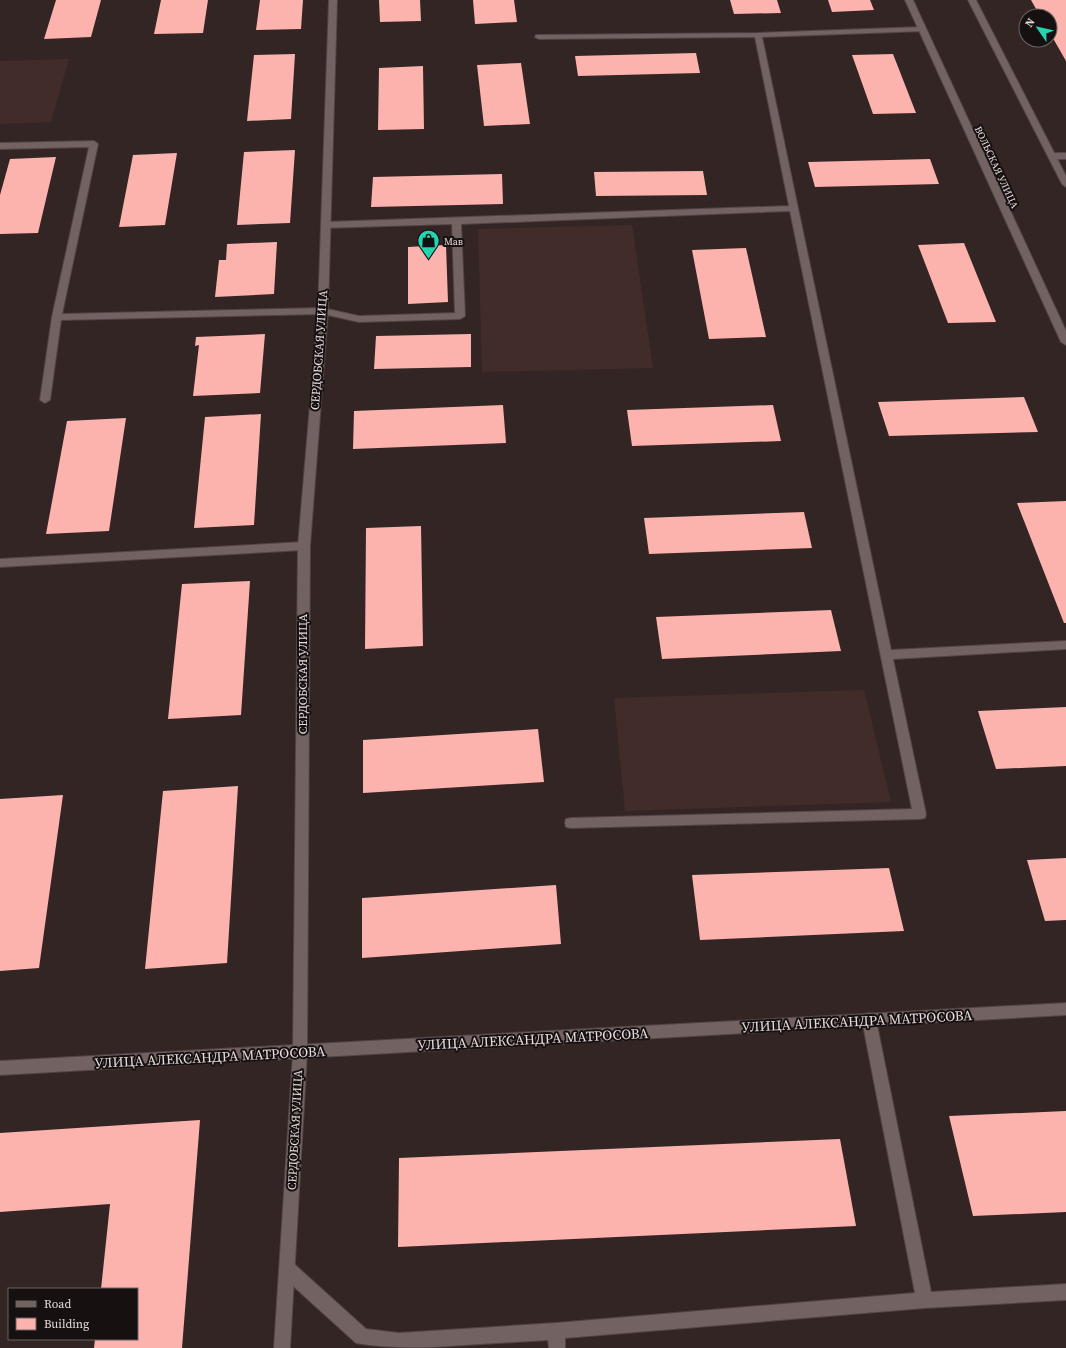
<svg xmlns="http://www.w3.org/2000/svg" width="1066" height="1348" font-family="'Source Serif 4',serif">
<rect width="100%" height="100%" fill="#332524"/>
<path fill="#412c2a" d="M69 59 51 122 0 124V61Z
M632 225 653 368 482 372 478 229Z
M864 690 891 802 625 811 614 698Z"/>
<path fill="#fcb3ae" d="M56 0H101L91 37 44 39Z
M161 0H208L203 33 154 34Z
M260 0H303L301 29 256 30Z
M379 0H420L421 21 380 22Z
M473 0H514L517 22 475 24Z
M730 0H777L781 13 734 14Z
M828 0H870L874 10 832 12Z
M1031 0H1066V61L1050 33V16H1040Z
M696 53 700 73 578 76 575 56Z
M295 54 291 119 247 121 254 55Z
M893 54 916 113 873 114 852 55Z
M521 63 530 124 484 126 477 65Z
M423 66 424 129 378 130 379 68Z
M295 150 290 223 237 225 244 152Z
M177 153 165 225 119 227 133 155Z
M56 157 38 233 0 234V195L10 159Z
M930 159 939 184 815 187 808 162Z
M703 171 707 195 596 196 594 172Z
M502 174 503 204 371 207 373 177Z
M277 242 274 294 215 297 219 260H226L227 244Z
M964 243 996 322 948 323 918 245Z
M446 245 448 302 408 304V247Z
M746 248 766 337 709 339 692 250Z
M265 334 260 393 193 396 199 345 195 346 196 337Z
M471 334V367L374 369 376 336Z
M1024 397 1038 432 889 436 878 402Z
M503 405 506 443 353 449 354 411Z
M773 405 781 441 632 446 627 410Z
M261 414 254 525 194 528 205 417Z
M126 418 109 531 46 534 67 421Z
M1066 501V623H1064L1017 503Z
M804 512 812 548 649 554 644 518Z
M421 526 423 646 365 649 366 528Z
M250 581 241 715 168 719 182 584Z
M831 610 841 651 662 659 656 617Z
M1066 707V766L996 769 978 711Z
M538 729 544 782 363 793V740Z
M238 786 227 963 145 969 163 791Z
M63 795 39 968 0 971V799Z
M1066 858V920L1045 921 1027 860Z
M889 868 904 931 700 940 692 875Z
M556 885 561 944 362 958V898Z
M1066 1111V1212L973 1216 949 1116Z
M200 1120 182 1348H94L95 1339H137V1289H101L110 1204 0 1212V1133Z
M840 1139 856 1226 398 1247 399 1158Z"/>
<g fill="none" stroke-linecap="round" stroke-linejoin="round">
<defs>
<path id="service" d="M922 27 926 29 925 31 762 37 891 650 1066 641V649L893 659 926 814 925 818 920 819 571 828 566 827 565 823 566 819 571 818 912 809 790 211 461 224 465 316 460 319 359 322 323 314 61 320 50 400 45 403 40 400 52 317 89 147 0 149V143L94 141 98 144 62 314 323 308 359 316 455 313 452 224 325 228 321 225 325 222 789 206 755 37 539 39 535 37 536 35 758 33Z
M1066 153V159H1052L1048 156 1052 153Z
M304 542 310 546 304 550 0 567V559Z
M869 1013 874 1015 876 1020 931 1292 1066 1284V1300L925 1308 565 1338V1348H549L548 1340C516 1342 483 1344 450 1346 423 1348 382 1348 356 1343L281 1275 279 1269 281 1263 287 1261 293 1263 366 1329 399 1333 556 1323 915 1293 862 1020 864 1015Z"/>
<path id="minor" d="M329 0H337L328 311 310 546 307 1053 290 1348H274L293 1053 298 546 318 311Z"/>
<path id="tertiary" d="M1066 1003V1015L0 1075V1061Z"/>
<path id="secondary" d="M905 0H913L1066 331V345L1061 342Z
M968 0H976L1066 176V187L1062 184Z"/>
</defs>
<use href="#service" stroke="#504444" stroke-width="2"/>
<use href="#minor" stroke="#504444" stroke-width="2"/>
<use href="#tertiary" stroke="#504444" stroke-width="2"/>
<use href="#secondary" stroke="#504444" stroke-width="2"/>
<use href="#service" fill="#726261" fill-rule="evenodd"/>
<use href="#minor" fill="#726261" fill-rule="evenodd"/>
<use href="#tertiary" fill="#726261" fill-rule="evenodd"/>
<use href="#secondary" fill="#726261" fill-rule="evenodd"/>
</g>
<defs>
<symbol id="shop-pin" viewBox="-11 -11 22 30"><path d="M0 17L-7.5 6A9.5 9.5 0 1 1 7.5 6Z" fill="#23d5af" stroke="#171010"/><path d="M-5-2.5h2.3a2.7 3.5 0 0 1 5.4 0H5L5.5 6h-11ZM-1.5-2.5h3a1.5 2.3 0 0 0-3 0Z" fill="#111"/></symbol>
</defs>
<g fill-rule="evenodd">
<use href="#shop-pin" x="416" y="228" width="25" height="34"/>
</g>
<g text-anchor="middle" stroke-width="4" stroke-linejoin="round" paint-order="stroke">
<g font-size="10" fill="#e6dcdc" stroke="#171010">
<text transform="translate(997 167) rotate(65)" y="4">ВОЛЬСКАЯ УЛИЦА</text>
</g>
<g font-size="10" fill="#e6dcdc" stroke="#171010" text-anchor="start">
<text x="444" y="245">Мав</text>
</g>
<g font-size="12" fill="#e6dcdc" stroke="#171010">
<text transform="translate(319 350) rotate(-86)" y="4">СЕРДОБСКАЯ УЛИЦА</text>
<text transform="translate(303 674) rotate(-90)" y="4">СЕРДОБСКАЯ УЛИЦА</text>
<text transform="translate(295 1130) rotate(-87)" y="4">СЕРДОБСКАЯ УЛИЦА</text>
</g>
<g font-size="14" fill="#e6dcdc" stroke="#171010">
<text transform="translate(857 1021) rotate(-3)" y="5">УЛИЦА АЛЕКСАНДРА МАТРОСОВА</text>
<text transform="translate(533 1039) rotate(-3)" y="5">УЛИЦА АЛЕКСАНДРА МАТРОСОВА</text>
<text transform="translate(210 1057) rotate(-3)" y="5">УЛИЦА АЛЕКСАНДРА МАТРОСОВА</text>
</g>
</g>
<rect x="8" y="1288" width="130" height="52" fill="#171010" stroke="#6a6262"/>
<rect x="16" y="1301" width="20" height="6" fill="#726261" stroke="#6a6262"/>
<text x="44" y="1308" font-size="12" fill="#e6dcdc">Road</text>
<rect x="16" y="1318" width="20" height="12" fill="#fcb3ae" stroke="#6a6262"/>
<text x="44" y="1328" font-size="12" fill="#e6dcdc">Building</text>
<g transform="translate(1038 28) rotate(304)"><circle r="19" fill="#171010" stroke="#6a6262"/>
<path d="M0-3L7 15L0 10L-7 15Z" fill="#23d5af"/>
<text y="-6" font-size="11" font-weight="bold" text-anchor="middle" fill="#e6dcdc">N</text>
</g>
</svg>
